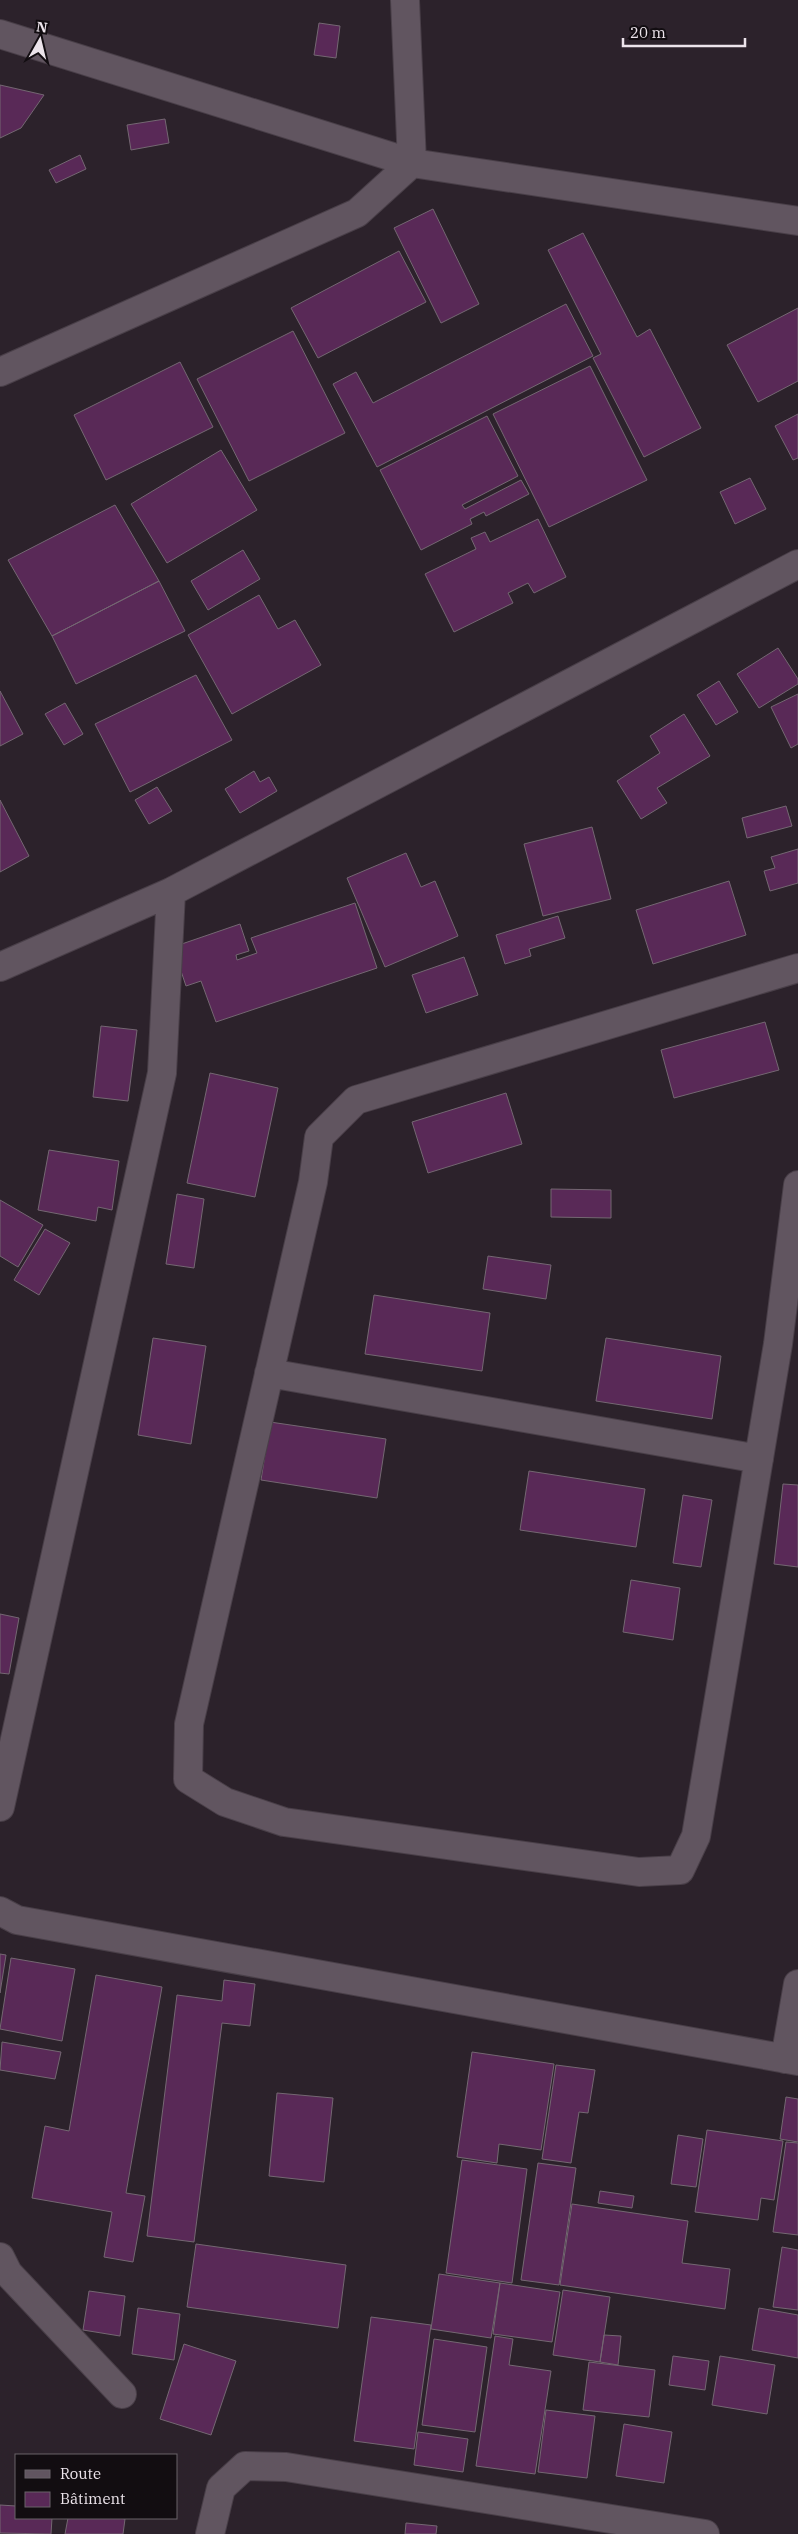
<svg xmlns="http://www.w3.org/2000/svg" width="798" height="2534" font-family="'IBM Plex Serif',serif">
<rect width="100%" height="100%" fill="#2c222b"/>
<path fill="#592957" stroke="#746772" d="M319 23 340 26 336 58 314 55Z
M0 85 44 95 21 128 0 138Z
M165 119 169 143 131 150 127 125Z
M80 155 86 169 56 183 49 170Z
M433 209 479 304 441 323 394 228Z
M583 233 637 337 650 329 701 428 644 457 593 358 601 354 548 250Z
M399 251 426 302 318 358 291 308Z
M566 304 593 356 377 467 333 384 356 372 373 403Z
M798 308V381L758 402 727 345Z
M293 331 345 433 249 481 197 379Z
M180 362 213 427 106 480 74 415Z
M590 366 647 480 549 527 493 414Z
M798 414V458L793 460 775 426Z
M487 416 518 476 462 505 465 509 521 480 529 494 486 516 484 512 470 519 472 524 421 550 380 470Z
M221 450 257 510 167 563 131 504Z
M750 478 766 509 735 524 720 492Z
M115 505 159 581 52 636 8 560Z
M538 519 566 577 534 593 528 583 508 593 513 603 454 632 425 574 476 549 471 538 485 532 490 542Z
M243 550 260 579 208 610 191 581Z
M159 581 185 631 76 684 52 636Z
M259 595 278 629 295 620 321 665 232 714 188 635Z
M778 648 798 679V684L759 708 737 674Z
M196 675 232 740 130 792 95 724Z
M719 681 738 712 716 725 697 695Z
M0 691 23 734 0 746Z
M798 694V744L791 748 771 707Z
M65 703 83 734 64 745 45 714Z
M684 714 710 756 657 788 667 803 641 819 617 781 660 753 650 736Z
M254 771 260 782 269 777 277 791 240 813 225 789Z
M157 787 172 811 149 824 135 800Z
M0 800 29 856 0 872Z
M786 806 792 826 747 838 742 818Z
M592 827 611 899 543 916 524 844Z
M798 849V883L770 891 764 871 775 868 771 857Z
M406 853 421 887 435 881 458 936 385 967 347 878Z
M729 881 746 935 653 964 636 910Z
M355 903 377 968 216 1022 201 981 186 986 173 947 240 924 249 951 236 955 237 960 257 953 251 938Z
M558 916 565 938 529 949 531 956 505 964 496 935Z
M464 957 478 995 426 1013 412 975Z
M765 1022 779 1070 674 1098 661 1050Z
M101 1026 137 1030 128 1101 93 1097Z
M210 1073 278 1088 255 1197 187 1183Z
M506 1093 522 1144 428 1173 412 1122Z
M49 1150 119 1161 112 1210 98 1207 96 1221 38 1210Z
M551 1189 611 1190V1218L551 1217Z
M177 1194 204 1199 194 1268 166 1264Z
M0 1200 43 1225 18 1267 0 1256Z
M45 1229 70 1243 39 1295 14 1280Z
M488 1256 551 1265 546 1299 483 1289Z
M374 1295 490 1313 482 1371 365 1354Z
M153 1338 206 1346 191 1444 138 1435Z
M606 1338 721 1356 712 1419 596 1401Z
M270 1422 386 1439 377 1498 261 1480Z
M529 1471 645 1489 636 1547 520 1530Z
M783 1484 798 1485V1567L774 1564Z
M683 1495 712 1500 701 1567 673 1563Z
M631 1580 680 1588 673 1640 623 1632Z
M0 1614 19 1618 9 1674 0 1673Z
M0 1954 6 1955 0 1993Z
M11 1958 75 1969 62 2041 0 2029Z
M96 1975 162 1987 126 2193 145 2196 133 2262 104 2257 112 2212 32 2198 45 2126 69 2131Z
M224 1980 255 1984 250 2026 222 2023 194 2242 147 2236 177 1995 222 2001Z
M2 2042 61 2052 55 2079 0 2070Z
M472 2052 554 2064 541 2150 499 2144 497 2163 457 2157Z
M556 2065 595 2070 588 2113 579 2112 571 2163 542 2159Z
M277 2093 333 2098 324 2182 269 2176Z
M786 2097 798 2099V2142L780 2139Z
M707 2130 783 2141 774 2200 761 2198 758 2220 695 2212Z
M678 2135 703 2139 696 2187 671 2184Z
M786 2142 798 2143V2235L773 2232Z
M462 2160 527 2169 512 2283 446 2273Z
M538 2163 576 2168 559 2285 521 2280Z
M600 2191 634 2196 632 2208 598 2203Z
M572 2204 688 2221 682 2263 730 2269 725 2309 560 2285Z
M196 2244 346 2265 338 2328 187 2307Z
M782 2247 798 2250V2310L773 2307Z
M439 2274 500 2283 491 2338 431 2329Z
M500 2283 560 2292 552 2342 493 2334Z
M563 2290 610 2297 600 2362 553 2355Z
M89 2291 125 2296 120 2336 83 2330Z
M138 2308 180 2314 174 2360 132 2354Z
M759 2308 798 2315V2358L752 2350Z
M371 2317 431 2325 414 2449 354 2441Z
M604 2335 621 2336 618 2365 600 2362Z
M495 2336 513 2339 509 2365 551 2371 535 2474 476 2466Z
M434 2339 487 2347 475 2432 422 2425Z
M184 2344 236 2361 211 2435 160 2419Z
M673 2356 709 2361 705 2390 669 2385Z
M720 2356 775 2365 767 2414 712 2405Z
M589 2362 655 2370 649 2417 583 2410Z
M546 2410 595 2416 587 2478 538 2472Z
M624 2424 672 2432 664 2483 616 2476Z
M418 2432 468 2439 463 2472 414 2465Z
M0 2505 16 2506V2518H52L51 2534 0 2533Z
M68 2518H120L125 2519 123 2534H65Z
M406 2523 437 2526 436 2534H405Z"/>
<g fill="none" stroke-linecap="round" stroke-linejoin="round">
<defs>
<path id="minor" d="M405 0 412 163
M0 34 412 163 798 221
M0 372 357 213 412 163
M0 967 171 892 798 564
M798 968 356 1100 319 1137 313 1182 189 1724 188 1779 225 1802 284 1822 639 1872 680 1870 696 1836 778 1344 798 1185
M269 1373 759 1459
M0 1807 162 1073 171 892
M0 1911 17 1920 798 2061
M785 2059 798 1984
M0 2257 8 2273 122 2394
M210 2534 221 2488 245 2466 286 2467 705 2534"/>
</defs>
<use href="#minor" stroke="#493f48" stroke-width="30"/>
<use href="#minor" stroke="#615560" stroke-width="28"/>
</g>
<rect x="15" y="2454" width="162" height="65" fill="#120d11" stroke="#696368"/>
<rect x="25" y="2470" width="25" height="8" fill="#615560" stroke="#696368"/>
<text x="60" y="2479" font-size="15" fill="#ece4eb">Route</text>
<rect x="25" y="2492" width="25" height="15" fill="#592957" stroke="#696368"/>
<text x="60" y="2504" font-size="15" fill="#ece4eb">Bâtiment</text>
<g transform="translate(40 40) rotate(8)" stroke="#120d11" stroke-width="4" paint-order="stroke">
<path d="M0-4L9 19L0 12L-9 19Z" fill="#ece4eb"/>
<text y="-8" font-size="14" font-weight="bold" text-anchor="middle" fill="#ece4eb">N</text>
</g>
<path d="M623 38v8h122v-8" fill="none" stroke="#ece4eb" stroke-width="2.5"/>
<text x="630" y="38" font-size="15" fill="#ece4eb" stroke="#120d11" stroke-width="4" paint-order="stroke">20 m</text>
</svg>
